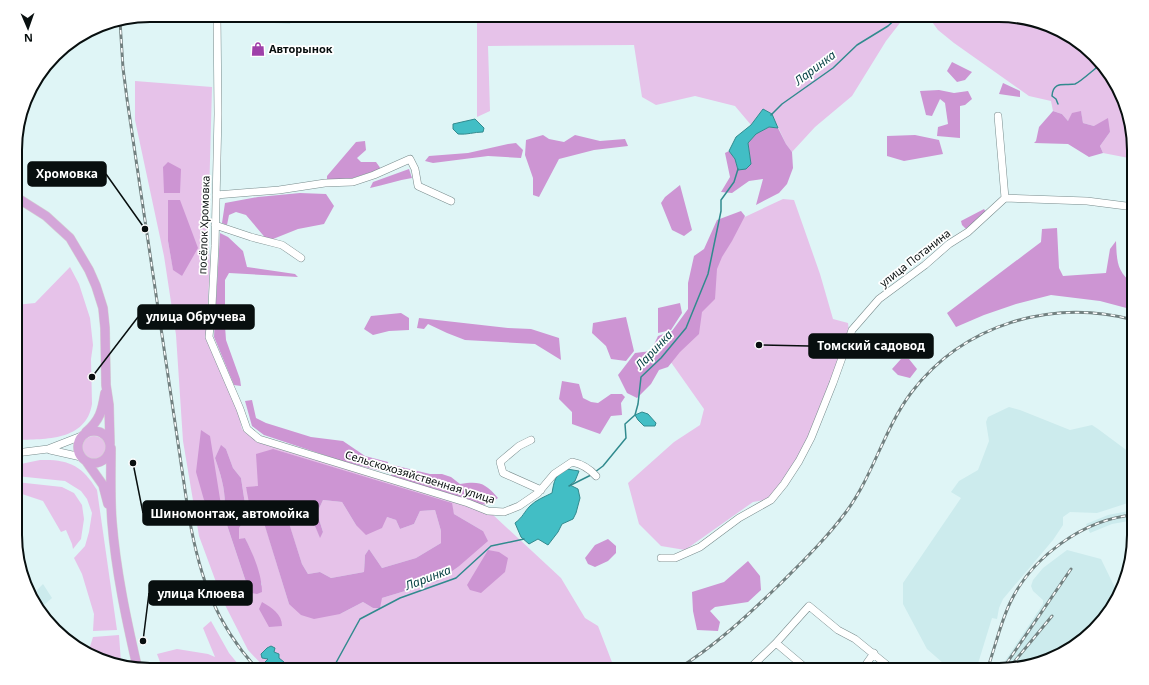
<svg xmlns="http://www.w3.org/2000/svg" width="1149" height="685" font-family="'Noto Sans',sans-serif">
<rect width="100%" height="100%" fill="#dff5f6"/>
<path fill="#ccebed" d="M225 15H291L290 24 229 20 226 19Z
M1009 407 1020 410 1070 430 1092 425 1098 429 1133 455 1134 501 1097 513 1070 512 1063 517V525L1053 540 1003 599 999 608 997 619 992 618 976 670H951L927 649 903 604V583L961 498 951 492 959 481 978 470 989 441 986 422 988 417Z
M1134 510V520L1112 524 1090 533 1086 524 1108 515Z
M1067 550 1101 559 1118 594 1116 603 1067 652 1007 670H999L1043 604V600L1033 591 1031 586 1033 580 1043 568Z
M43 584 52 598 44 605 41 613 38 610 32 595Z"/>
<path fill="#e6c2e9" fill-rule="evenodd" d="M477 15H911L903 19 886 41 852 96 815 127 792 152 786 144 772 114 763 109 751 125 735 106 695 96 656 105 642 97 634 45 488 46 490 111 477 117Z
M927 15H999L1067 33 1116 82 1134 141V159L1103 153 1100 146 1110 132 1094 126 1083 123 1081 112 1068 121 1062 114 1053 111 1051 101 1029 96 954 43 938 30Z
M135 81 212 87 208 234 210 264 206 338 237 408 242 429 255 440 491 513 561 578 585 618 598 626 615 670H267L248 650 223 601 199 536 183 441 176 335 164 256 135 120ZM168 200 182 276 173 269 168 241ZM221 446 226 449 233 468 241 478 247 517 239 528V540L245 538 251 551 262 585 251 593 245 579 224 516C227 495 222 478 215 458ZM354 474 451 503 454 514 483 531 458 567 438 581 382 598 373 608 363 602 340 614 289 604 264 522 246 488Z
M783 199 794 200 820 274 833 319 848 323 849 332 809 436 793 466 770 499 753 502 685 550 661 546 639 524 628 483 674 442 700 425 704 409 668 358 734 222Z
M70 267 79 284 90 318 93 345 91 359 92 404C86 441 46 439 16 440V305L35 303Z
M82 448a12 12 0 1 1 24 0a12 12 0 1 1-24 0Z
M40 460C68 459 82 465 97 490L117 630 93 631 94 614 82 574 74 558 85 546 89 532 92 513 87 499 81 491 65 481 16 476V465Z
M16 482 62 487 74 493 82 505 84 519 81 539 73 549 72 544 66 530 61 532 43 501 16 492Z
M323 500 342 502 356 525 387 517 396 520 400 529 414 524 420 511 435 510 441 531V543L416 558 382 568 369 549 365 555 364 572 331 578 320 572 308 574 302 564 288 521 295 505 312 519 320 537 323 532 317 513Z
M211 621 229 653 243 670H163L157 654 177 649 208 654 215 657 203 628Z
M119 635 121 662 88 653 93 637Z"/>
<path fill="#cd95d3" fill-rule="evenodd" d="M952 62 972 72 965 80 957 82 947 71Z
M1003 83 1020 91V97L999 94Z
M939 90 954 93 968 91 972 99 965 105 960 106V138L937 136 938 127 948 124 945 103 940 99 932 116 926 115 920 91Z
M1053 111 1062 114 1068 121 1072 113 1081 111 1083 123 1094 126 1108 118 1110 132 1100 146 1103 153 1089 157 1068 144 1034 143 1036 141 1039 127Z
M769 127 778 128 786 144 792 152 793 168 787 184 779 193 756 205 763 179 749 181 732 193 721 192 730 177 725 153 729 151 735 159 738 170 751 164 748 143 756 134Z
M543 135 549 139 564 142 575 135 600 141 625 139 628 146 594 150 559 159 539 197 533 195V178L525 155 526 140Z
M915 135 939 140 943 154 904 161 887 156V136Z
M365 141 366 150 357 158 361 162H376L381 169 347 180H327V176L356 142Z
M516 143 523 150 521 158 488 156 433 163 425 161 429 156 468 153 508 144Z
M168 162 181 169 180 193H164L163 167Z
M409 169 412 178C398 180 384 185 370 188L373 182Z
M680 185 692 230 684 236 672 230 661 203 665 197Z
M300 193 326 194 334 206 324 224 298 229 268 241 246 215 236 212 229 215 227 225 222 223 225 203 258 197Z
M168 200H180L198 248 182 276 173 270 168 241Z
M984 209 986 212 966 229 962 225 961 221Z
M741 211 745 216 732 241 722 257 717 269 715 299 702 312 699 334 680 352 668 367 659 370 651 384 637 398 627 393 618 375 635 353 651 351 658 336 672 331 688 309V283L694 256 704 249 717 220Z
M1057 228 1059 268 1063 276 1106 273 1110 249 1116 241C1117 260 1116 272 1134 284V310L1100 301 1051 295 1016 304 984 315 956 327 947 313 1041 242 1042 229Z
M220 233 228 237 243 251 247 267 295 274 298 277 229 273 225 280V326L226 340 240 379 241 386 234 385 214 337Z
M680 303 682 313 671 330 658 333V308Z
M401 313 409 318V330L389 331 373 335 364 329 371 316Z
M626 317 634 351 626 361 611 359 606 346 592 333 593 323Z
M419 318 508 328 531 329 559 338 561 360 535 344 465 340 447 333 428 324 424 329 417 328Z
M901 359H909L917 369 910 378 898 375 892 369Z
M562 381 579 384 583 398 591 402 598 403 611 394H622L625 397 621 403 622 415 611 416 600 434 572 424V412L559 399Z
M252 400 256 418 266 423 311 437 343 441 365 456 388 462 389 473 345 462 264 435 252 426 245 401Z
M201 430 210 436 221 505 218 510 212 509 204 500 196 472Z
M221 445 226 449 233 468 241 478 247 517 239 528V539L245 538C253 554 262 574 262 592L257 594 251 593 245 579 224 516C227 495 222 478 215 458Z
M273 449 452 503 454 514 483 531 488 541 458 567 438 581 382 598 380 608H373L363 602 340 614 314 619 301 615 289 604 264 523 252 519 246 487 258 486 256 454ZM323 500 342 502 356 525 366 535 382 528 387 517 396 520 400 529 414 524 420 511 435 510 441 531V543L416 558 382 568 369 549 365 555 364 572 331 578 320 572 308 574 302 564 288 520 295 505 312 519 320 538 323 532 317 513Z
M393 465 430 474H442L451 477 460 484C480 481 485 483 498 498L487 505 479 504 391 477Z
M608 539 616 546V553L608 561 595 567 588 564 585 558 595 545Z
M488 550 499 552 508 558 505 572 481 593 470 590 467 585Z
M748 561 760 576 761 590 748 602 715 607 710 611 720 622 718 631 697 630 693 611 692 592 724 582Z
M262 602C272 608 282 614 282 626L269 627 259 609Z"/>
<path fill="#42bec5" stroke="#318a8e" d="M763 109 772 114 778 128 769 127 756 134 748 143 751 164 746 169 738 170 735 159 729 151 736 137 751 125Z
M475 119 484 128 483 132C474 132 467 135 458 134L453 129V124Z
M642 412 648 414 656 423 655 426H644L638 420 635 415Z
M567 469 579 471 575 481 570 485 578 489 580 498 576 513 573 519 562 524 558 532 548 545 538 539 529 544 521 537 515 523C523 517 524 512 530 506 536 500 544 497 552 493 554 482 555 473 567 469Z
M271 646 275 648 274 652 279 654V658L284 662V666L278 670 270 668 264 663 268 659 262 658 261 654 267 648Z"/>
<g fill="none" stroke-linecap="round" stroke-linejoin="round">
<path stroke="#318a8e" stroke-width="1.5" d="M37 79 50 68 60 50
M1058 104 1056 99 1052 96C1053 80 1065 86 1075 84 1080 82 1091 72 1096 68L1098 65
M771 115 782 104 833 68 857 45 888 26 900 15
M595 472 603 466 626 438 625 424 635 415 638 404 641 377 661 358 686 328 708 274 721 211V200L734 182 738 169
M569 486 591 475
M332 670 360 619 400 598 456 578 491 546 524 539"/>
<defs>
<path id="minor" d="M217 15 218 114 215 246 212 306 209 337 240 409 247 429 259 439 468 503 488 511 504 512 519 506 538 493 554 474 572 462C582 464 589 468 596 476
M998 116 1005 198
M216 195 279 190 325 183 353 182 374 175 410 159 415 169 418 186 451 201
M215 225 251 237 282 245 301 258
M531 440 519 446 500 462 503 473 541 490
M50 450 81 457
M16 453 48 449 84 435
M661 558H675L700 547 739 518 771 500 784 484 799 461 811 438 833 383 852 330 879 299 925 265 949 244 968 232 1005 198 1087 201 1134 207
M776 643 808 670
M748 670 776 643 809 606 838 630 855 639 893 670
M862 670 874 653"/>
<path id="major" d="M16 197 46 216 70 238 89 270 96 286 103 308 105 328 106 385 109 405 110 444
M78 447a16 16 0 1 1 32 0a16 16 0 1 1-32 0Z
M86 432C100 420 102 411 105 393
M111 448C111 472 110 497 112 522 116 571 126 618 137 666
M86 461 103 485 108 504"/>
</defs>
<use href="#minor" stroke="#798c8d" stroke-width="8"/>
<use href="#major" stroke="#d3d4d4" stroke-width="10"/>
<use href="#minor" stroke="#fff" stroke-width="7"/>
<use href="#major" stroke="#d4a6d9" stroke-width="9"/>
<defs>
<path id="rail" d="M120 21 123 68 127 99 189 517C200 578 215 623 258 670
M1010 667 1052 616
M676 670C714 647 747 616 779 585 802 562 826 539 846 512 873 476 884 429 911 393 963 324 1052 298 1134 320
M987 670C995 648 1000 624 1010 603 1031 558 1083 519 1134 515
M1002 670 1071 569"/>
</defs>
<use href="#rail" stroke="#728080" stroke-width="3"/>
<use href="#rail" stroke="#fff" stroke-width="1.5" stroke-dasharray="4.5" stroke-linecap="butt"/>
</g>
<defs>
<symbol id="shop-bare" viewBox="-9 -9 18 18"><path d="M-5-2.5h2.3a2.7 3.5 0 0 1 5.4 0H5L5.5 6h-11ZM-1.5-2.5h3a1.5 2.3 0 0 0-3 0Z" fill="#9f40a9" stroke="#fff" stroke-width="2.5" paint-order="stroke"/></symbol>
</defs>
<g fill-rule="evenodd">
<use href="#shop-bare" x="248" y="39" width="20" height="20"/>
</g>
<g text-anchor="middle" stroke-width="3.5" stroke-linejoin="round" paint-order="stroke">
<g font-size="11" font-weight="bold" fill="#080f0f" stroke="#fff" text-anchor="start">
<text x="269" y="53">Авторынок</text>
</g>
<g font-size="11" fill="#080f0f" stroke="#fff">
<text transform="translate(204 225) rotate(-88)" y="4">посёлок Хромовка</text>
<text transform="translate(915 258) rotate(-38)" y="4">улица Потанина</text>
<text transform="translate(420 477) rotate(17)" y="4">Сельскохозяйственная улица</text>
</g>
<g font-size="12" font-style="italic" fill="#033e41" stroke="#fff">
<text transform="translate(815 68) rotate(-37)" y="4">Ларинка</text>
<text transform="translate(654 350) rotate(-47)" y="4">Ларинка</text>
<text transform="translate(428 578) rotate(-21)" y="4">Ларинка</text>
</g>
</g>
<path d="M0 0H1149V685H0ZM150 22H999A128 128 0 0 1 1127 150V535A128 128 0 0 1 999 663H150A128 128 0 0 1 22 535V150A128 128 0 0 1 150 22Z" fill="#fff" fill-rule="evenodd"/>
<path fill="none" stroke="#080f0f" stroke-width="2" d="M150 22H999A128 128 0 0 1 1127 150V535A128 128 0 0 1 999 663H150A128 128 0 0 1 22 535V150A128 128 0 0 1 150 22Z"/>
<path fill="none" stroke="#080f0f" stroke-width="1.5" d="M145 229L106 174M92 377L138 317M759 345L809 346M133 463L143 513M143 641L149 593"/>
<g fill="#080f0f" stroke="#fff" stroke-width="1.5">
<circle cx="145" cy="229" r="4"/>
<circle cx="92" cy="377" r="4"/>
<circle cx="759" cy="345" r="4"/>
<circle cx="133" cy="463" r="4"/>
<circle cx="143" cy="641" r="4"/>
</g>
<g fill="#080f0f" stroke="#080f0f" stroke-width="1.5">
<rect x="28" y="162" width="78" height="24" rx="4"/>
<rect x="138" y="305" width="116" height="24" rx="4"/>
<rect x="809" y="334" width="124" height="24" rx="4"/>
<rect x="143" y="501" width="175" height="24" rx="4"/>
<rect x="149" y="581" width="103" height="24" rx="4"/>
</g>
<g font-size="12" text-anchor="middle" font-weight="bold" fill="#fff">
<text x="67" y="178">Хромовка</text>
<text x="196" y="321">улица Обручева</text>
<text x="871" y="350">Томский садовод</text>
<text x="230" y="518">Шиномонтаж, автомойка</text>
<text x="201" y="598">улица Клюева</text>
</g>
<g transform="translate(28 28) rotate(178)" stroke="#ffffff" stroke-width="3" paint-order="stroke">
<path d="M0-3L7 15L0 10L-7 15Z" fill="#080f0f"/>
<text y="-6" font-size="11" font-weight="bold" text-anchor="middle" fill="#080f0f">N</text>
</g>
</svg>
